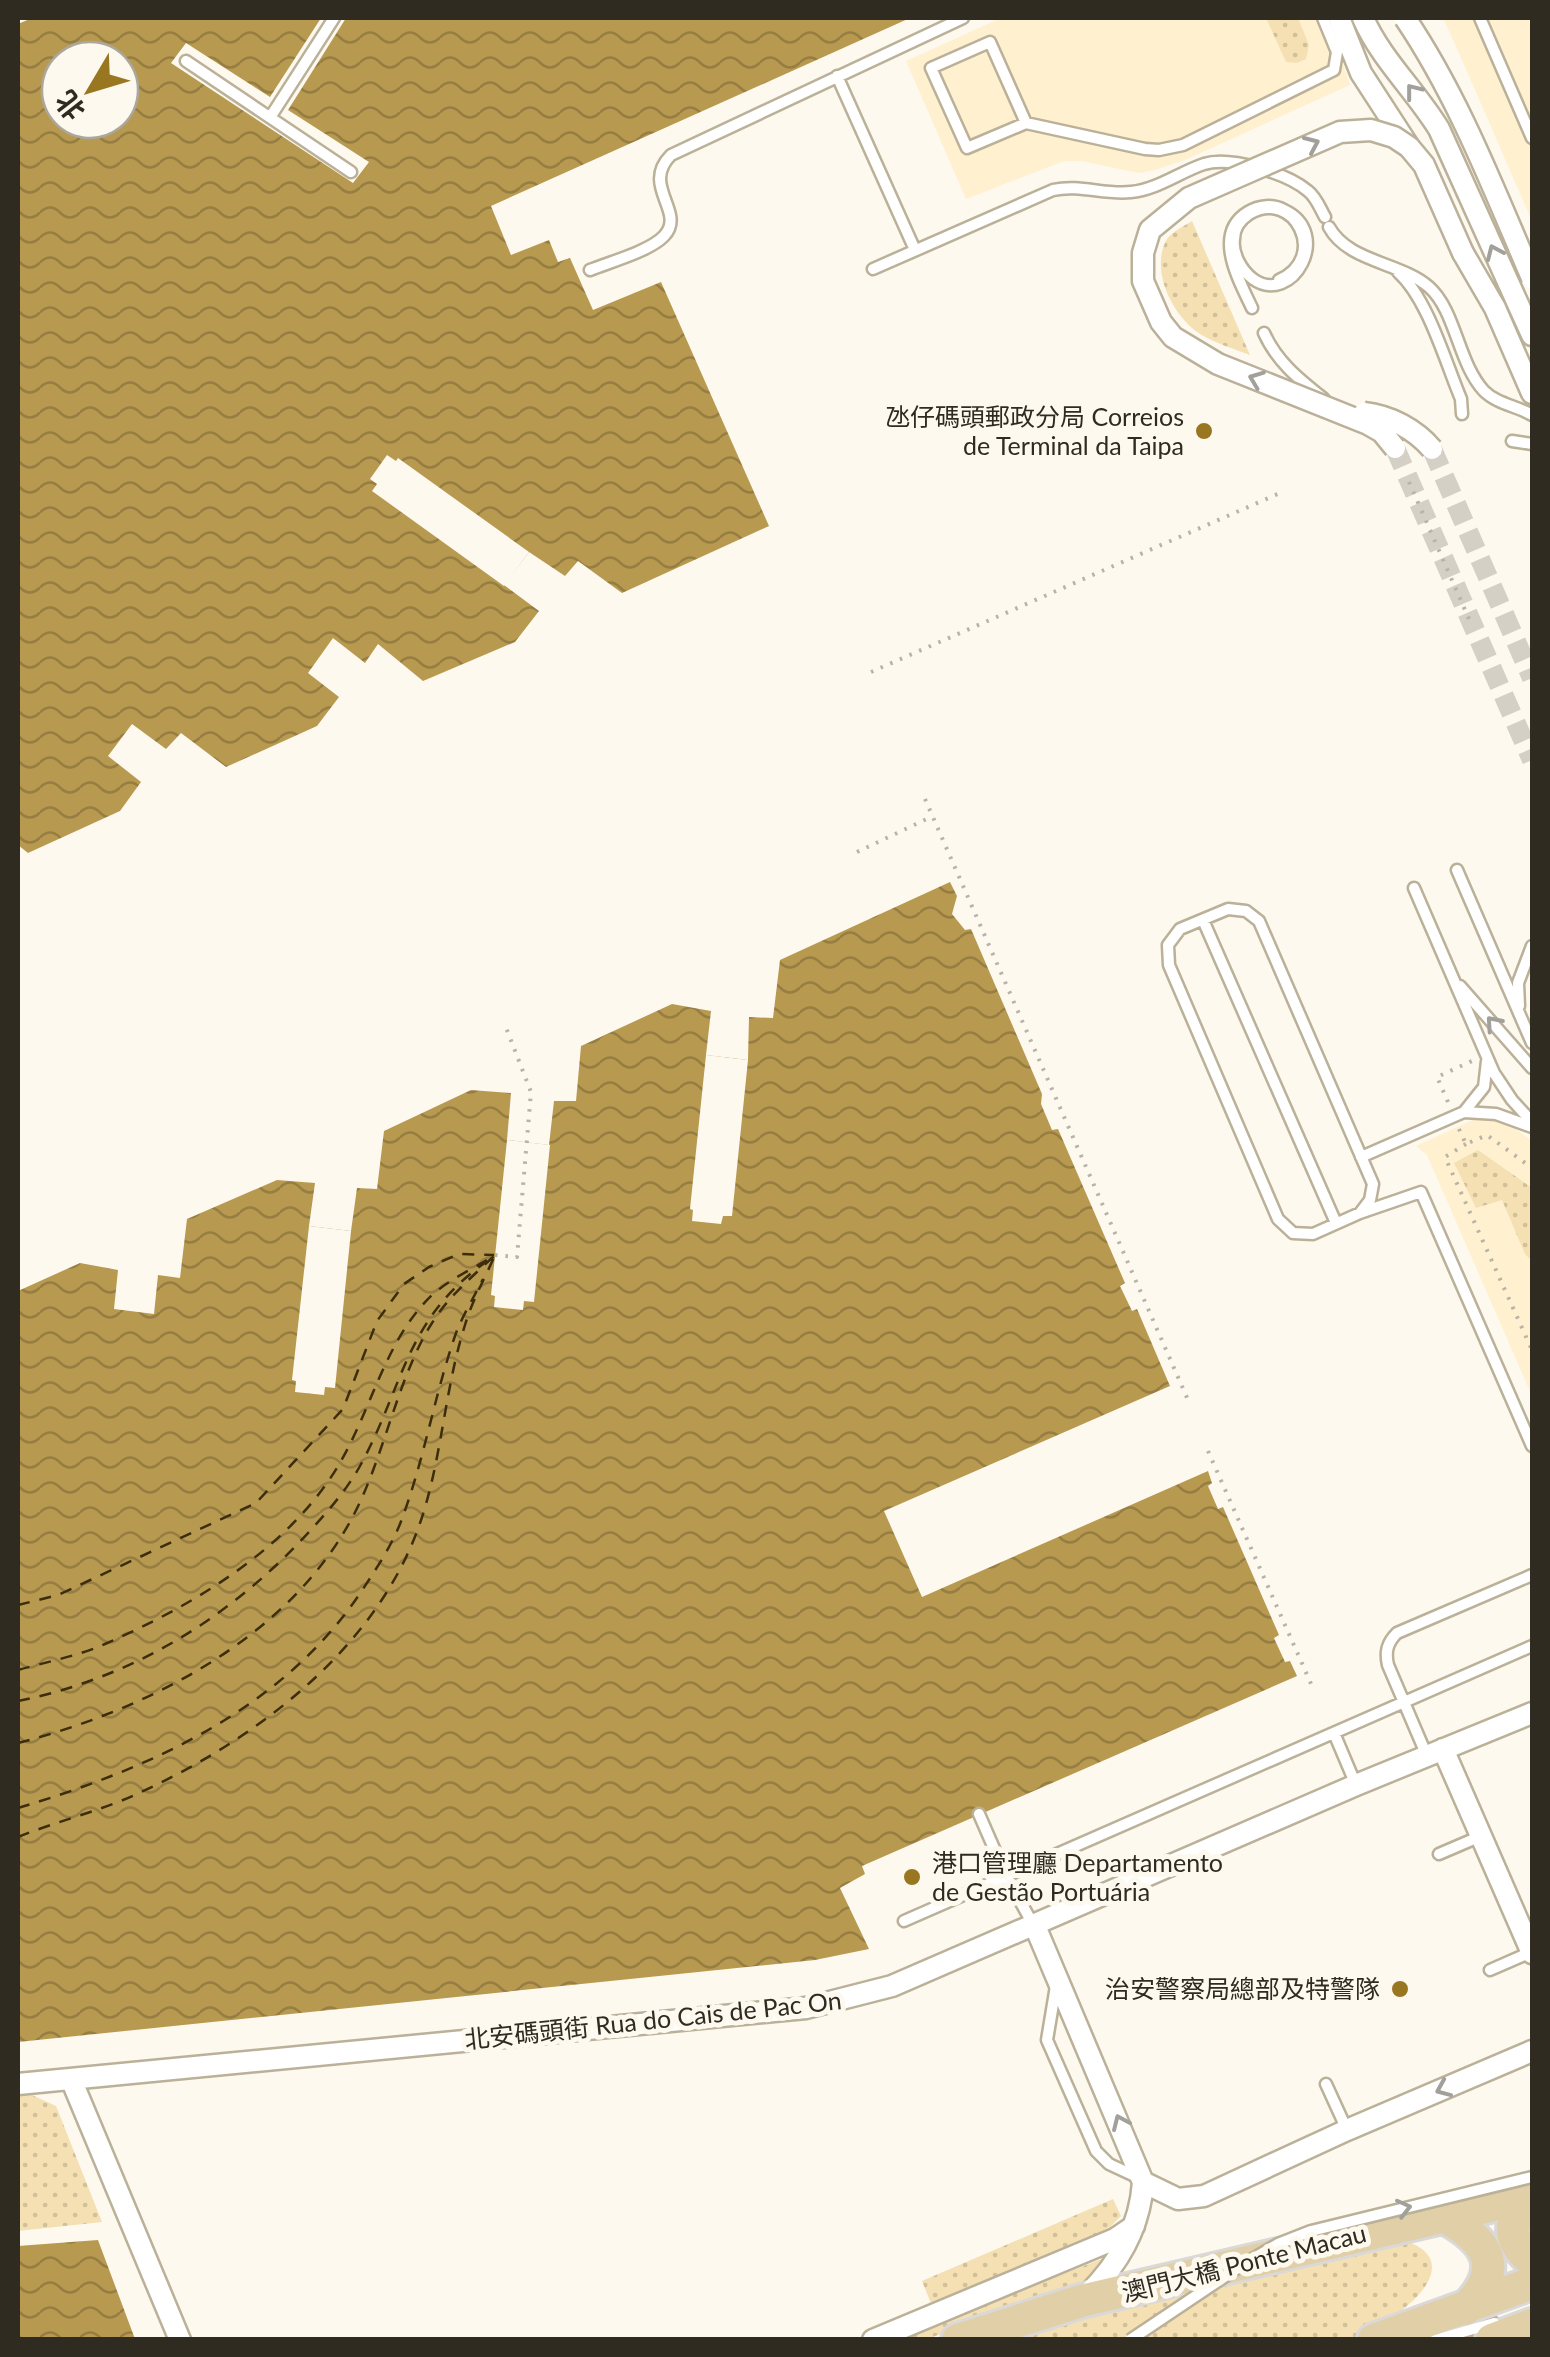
<svg xmlns="http://www.w3.org/2000/svg" width="1550" height="2357" font-family="Lato,'Noto Sans SC',sans-serif">
<defs>
<pattern id="grass-dots" width="8" height="8" patternUnits="userSpaceOnUse" patternTransform="scale(2.5)"><rect width="8" height="8" fill="#f4e0b3"/><path d="M2 2h.1M6 6h.1" fill="none" stroke="#d2c09a" stroke-width="1.8" stroke-linecap="round"/></pattern>
<pattern id="water-waves" width="16" height="10" patternUnits="userSpaceOnUse" patternTransform="scale(2.5)"><rect width="16" height="10" fill="#b89950"/><path d="M0 5q4-4 8 0t8 0" fill="none" stroke="#967d42"/></pattern>
</defs>
<rect width="100%" height="100%" fill="#fdf9ef"/>
<path fill="#fff0cf" d="M1001 18H1328L1350 85 1185 160 1155 170 1139 173 1082 161H1064L966 199 906 61Z
M1443 18H1532V221L1455 44Z
M1490 1116 1503 1120 1532 1141V1396L1427 1155 1416 1146 1477 1118Z"/>
<path fill="url(#grass-dots)" d="M1266 18H1298L1309 45 1306 59 1297 63 1286 62Z
M1192 221 1250 355C1234 349 1215 343 1200 334 1173 317 1149 270 1167 239 1172 232 1184 226 1192 221Z
M1478 1150 1532 1188V1261L1525 1254 1502 1200 1476 1208 1454 1163Z
M32 2095 56 2106 102 2222 18 2231V2096Z
M1113 2199 1121 2216 1108 2229 1076 2244 1077 2247 932 2306 922 2281Z
M1406 2241C1457 2259 1422 2297 1394 2316L1405 2339 1005 2340 1190 2288Z
M1107 2257 1111 2258 1084 2283 927 2339 891 2340Z"/>
<path fill="url(#water-waves)" fill-rule="evenodd" d="M32 18H910L491 206 511 255 549 240 558 262 570 258 593 310 661 282 769 526 622 593 578 561 565 576 529 552 504 585 539 611 515 642 423 681 378 644 365 663 333 638 308 673 339 697 317 726 226 767 181 733 166 749 132 724 108 756 141 782 120 811 28 853 18 845V24ZM60 60H120V120H60Z
M950 882 957 896 952 914 965 930 971 929 1042 1094 1041 1104 1052 1130 1058 1129 1125 1283 1120 1286 1132 1311 1137 1309 1170 1386 884 1511 922 1597 1208 1471 1212 1483 1208 1486 1218 1509 1223 1507 1279 1635 1274 1638 1285 1662 1290 1661 1297 1676 862 1866 865 1874 840 1888 869 1949 815 1960 18 2042V1291L80 1263 118 1270 114 1309 154 1314 158 1275 180 1278 187 1219 277 1180 315 1183 309 1226 351 1231 357 1188 377 1189 384 1131 471 1090 511 1093 507 1140 549 1145 554 1101H576L581 1046 672 1004 711 1011 706 1055 748 1060 749 1017 773 1018 780 960Z
M98 2240 135 2339H18V2246Z"/>
<path fill="#fdf9ef" d="M321 18H346L288 110 369 162 353 183 171 63 186 43 270 97Z
M387 455 396 461 398 458 529 552 504 586 372 491 377 484 370 479Z
M706 1055 748 1060 732 1216H723L721 1224 692 1221 693 1210 690 1209Z
M507 1140 550 1145 534 1302 524 1301 523 1310 494 1307 495 1296 491 1295Z
M309 1226 351 1231 335 1388 325 1387 324 1395 295 1392 296 1381 292 1380Z"/>
<g fill="none" stroke-linecap="round" stroke-linejoin="round">
<path stroke="#3c2e0d" stroke-width="2.5" stroke-dasharray="12 10" stroke-linecap="butt" d="M18 1605 58 1595 256 1503 343 1409 377 1321 404 1284 429 1267 459 1254 494 1255
M18 1670C46 1662 78 1656 105 1644 194 1605 292 1547 341 1461 372 1407 386 1339 432 1295 449 1280 470 1270 489 1259
M18 1701C132 1678 230 1618 309 1532 328 1511 346 1491 360 1466 404 1386 405 1319 486 1262
M18 1743C154 1708 306 1630 364 1493 387 1440 402 1370 432 1323 448 1297 472 1277 494 1256
M18 1808C151 1768 284 1709 363 1589 378 1566 394 1542 403 1516 425 1456 435 1393 456 1333 463 1315 474 1297 483 1279
M18 1837C57 1821 101 1811 139 1793 255 1740 375 1650 419 1526 442 1461 444 1391 465 1325 472 1301 485 1278 495 1255"/>
<path stroke="#d4d0c6" stroke-width="20" stroke-dasharray="20 10" stroke-linecap="butt" d="M1395 448 1532 760
M1432 449 1532 678"/>
<defs>
<path id="service" d="M1480 18 1532 138
M186 61 351 172
M837 76 915 250
M271 116 334 18
M1026 123 990 42 931 68 967 148 1026 123 1145 149 1159 150 1183 145 1334 70 1337 52 1323 18
M1329 227C1348 262 1400 262 1429 287 1456 311 1458 363 1484 391 1497 404 1517 406 1532 415
M873 269 1053 190C1080 184 1104 195 1131 192 1156 190 1180 172 1204 164 1230 156 1287 173 1308 191 1316 197 1320 208 1325 217
M590 270C610 262 650 251 664 236 687 212 640 186 671 155L963 18
M1398 272C1428 299 1445 361 1461 399L1462 414
M1252 308C1239 280 1212 234 1248 212 1259 205 1273 204 1284 210 1334 233 1292 307 1253 279 1241 270 1232 253 1234 239 1234 228 1240 220 1249 214 1294 187 1330 258 1279 280
M1264 333C1277 362 1299 379 1324 399
M1512 441 1532 444
M1457 870 1532 1043
M1414 888 1494 1073 1512 1100 1532 1122
M1203 920 1336 1223
M1460 986 1532 1068
M1519 1006 1518 983 1532 946
M1464 1112 1484 1087 1487 1061
M1361 1157 1464 1112 1496 1114 1532 1127
M1360 1213 1370 1200 1373 1184 1259 921 1246 911 1228 909 1180 929 1168 945 1169 965 1278 1219 1293 1233 1313 1234 1360 1213 1421 1192 1532 1446
M1334 1733 1356 1785
M1427 1756 1388 1665C1385 1652 1387 1643 1397 1633L1532 1575
M979 1814 1006 1876 1034 1926
M1439 1854 1481 1836
M904 1921 1532 1646
M1490 1970 1531 1952
M1056 1986 1047 2040 1096 2151 1109 2164 1139 2178
M1326 2084 1347 2130
M1435 2340 1494 2323"/>
<path id="minor" d="M1339 18 1361 73 1409 147
M1363 18C1381 59 1415 90 1439 129L1532 335
M1463 253 1495 308 1532 393
M1443 1749 1532 1953
M1035 1926 1143 2182C1140 2227 1118 2265 1086 2296
M71 2079 180 2340
M18 2084 806 2008 892 1986 1356 1785 1532 1713
M1143 2182 1178 2199 1204 2196 1347 2130 1532 2051
M873 2340 1115 2239 1134 2226"/>
<path id="primary" d="M1528 2197C1509 2224 1506 2238 1532 2261
M1443 2216C1489 2241 1506 2268 1465 2309
M958 2340 1081 2301 1532 2196
M1374 2340 1532 2283
M1492 2340 1532 2325"/>
</defs>
<use href="#service" stroke="#bbb098" stroke-width="15"/>
<use href="#minor" stroke="#bbb098" stroke-width="25"/>
<use href="#primary" stroke="#dad9d7" stroke-width="38"/>
<path stroke="#b8b3a9" stroke-width="4" stroke-dasharray="2.5 8" stroke-linecap="butt" d="M1409 482 1469 619
M871 672 1280 493
M925 799 1188 1400
M857 852 933 816
M1448 1102 1437 1077 1472 1061
M1459 1129 1466 1144 1487 1135 1532 1168
M1466 1144 1445 1157 1532 1350
M495 1255 517 1257 531 1092 505 1025
M1208 1451 1312 1686"/>
<use href="#service" stroke="#fff" stroke-width="10"/>
<use href="#minor" stroke="#fff" stroke-width="20"/>
<use href="#primary" stroke="#e0cfa7" stroke-width="32"/>
<defs>
<path id="service-bridge" d="M1130 2340 1239 2267 1278 2244 1311 2231 1532 2177"/>
<path id="minor-bridge" d="M1405 18C1459 98 1494 190 1532 278
M1364 413C1390 416 1415 429 1432 449
M1395 448 1382 432 1368 424 1218 364 1173 337 1161 322 1143 281V253L1150 230 1189 198 1340 132 1371 130 1394 137 1409 147 1424 165 1463 253"/>
</defs>
<use href="#service-bridge" stroke="#bbb098" stroke-width="15" stroke-linecap="butt"/>
<use href="#minor-bridge" stroke="#bbb098" stroke-width="25" stroke-linecap="butt"/>
<use href="#service-bridge" stroke="#fff" stroke-width="10"/>
<use href="#minor-bridge" stroke="#fff" stroke-width="20"/>
</g>
<defs><path id="oneway-chevron" d="M-2-3.5L2.5 0L-2 3.5" fill="none" stroke-width="1.6" stroke-linecap="round" stroke-linejoin="round" transform="scale(2.5)"/></defs>
<g stroke="#a2a09b">
<use href="#oneway-chevron" transform="translate(1413 91) rotate(-128)"/>
<use href="#oneway-chevron" transform="translate(1312 144) rotate(-24)"/>
<use href="#oneway-chevron" transform="translate(1494 252) rotate(-114)"/>
<use href="#oneway-chevron" transform="translate(1256 379) rotate(-159)"/>
<use href="#oneway-chevron" transform="translate(1493 1023) rotate(-131)"/>
<use href="#oneway-chevron" transform="translate(1443 2089) rotate(157)"/>
<use href="#oneway-chevron" transform="translate(1120 2122) rotate(-114)"/>
<use href="#oneway-chevron" transform="translate(1404 2208) rotate(-14)"/>
</g>
<g fill="#997721" stroke="#fdf9ef" stroke-width="4">
<circle cx="1204" cy="431" r="10"/>
<circle cx="912" cy="1877" r="10"/>
<circle cx="1400" cy="1989" r="10"/>
</g>
<g text-anchor="middle" stroke-width="10" stroke-linejoin="round" paint-order="stroke">
<g font-size="25" fill="#302b21" stroke="#fdf9ef" text-anchor="end">
<text x="1184" y="426">氹仔碼頭郵政分局 Correios<tspan x="1184" dy="29">de Terminal da Taipa</tspan></text>
<text x="932" y="1872" text-anchor="start">港口管理廳 Departamento<tspan x="932" dy="29">de Gestão Portuária</tspan></text>
<text x="1380" y="1998">治安警察局總部及特警隊</text>
</g>
<g font-size="25" fill="#302b21" stroke="#fdf9ef">
<text transform="translate(653 2020) rotate(-6)" y="9">北安碼頭街 Rua do Cais de Pac On</text>
<text transform="translate(1244 2263) rotate(-14)" y="9">澳門大橋 Ponte Macau</text>
</g>
</g>
<rect width="1550" height="2357" fill="none" stroke="#302b21" stroke-width="40"/>
<g transform="translate(90 90) rotate(232)"><circle r="48" fill="#fdf9ef" stroke="#aba79d" stroke-width="2.5"/>
<path d="M0-8L18 38L0 25L-18 38Z" fill="#997721"/>
<text y="-15" font-size="28" font-weight="bold" text-anchor="middle" fill="#302b21">北</text>
</g>
</svg>
